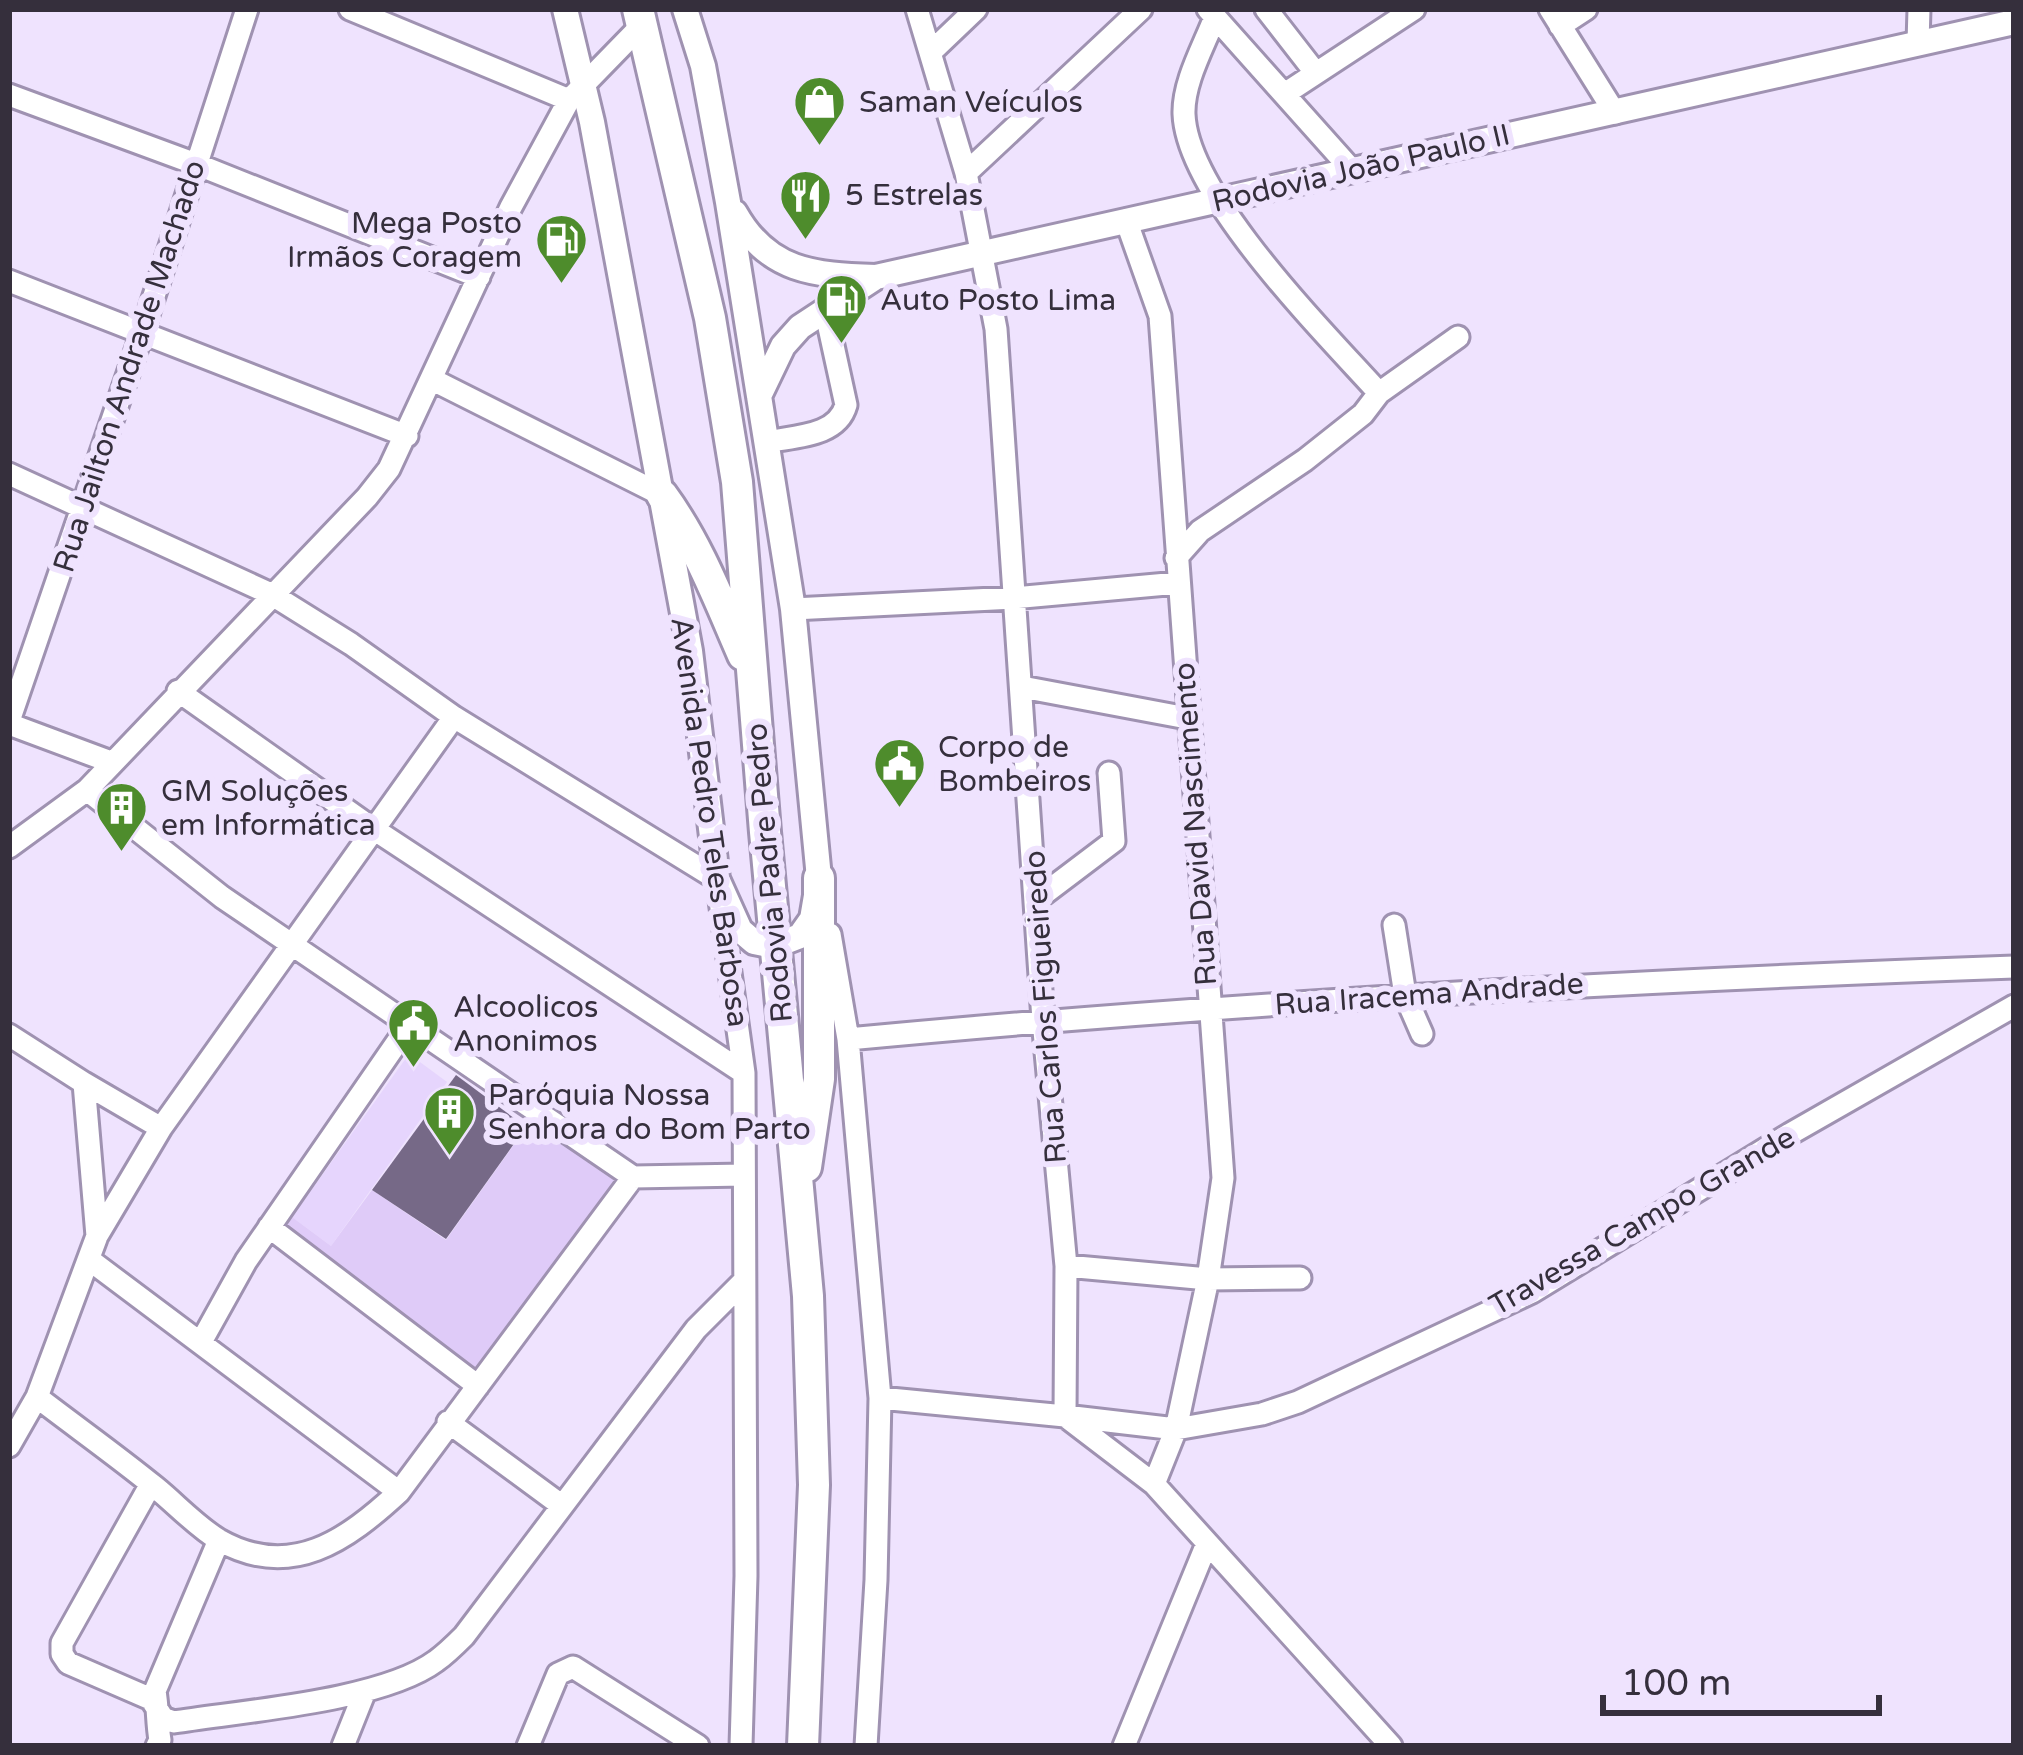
<svg xmlns="http://www.w3.org/2000/svg" width="2023" height="1755" font-family="'Varela Round',sans-serif">
<rect width="100%" height="100%" fill="#efe3fe"/>
<path fill="#e6d5fd" d="M409 1054 447 1082 331 1246 292 1217Z"/>
<path fill="#dfcbf8" d="M533 1118 624 1177 479 1383 285 1224 292 1217 331 1246 372 1190 446 1240Z"/>
<path fill="#766987" d="M456 1075 526 1127 446 1239 372 1190Z"/>
<g fill="none" stroke-linecap="round" stroke-linejoin="round">
<defs>
<path id="minor" d="M350 9 569 100
M917 9 966 173 996 329 1043 1020 1066 1266 1065 1416 1176 1429 1208 1279 1223 1178 1160 316 1126 220
M1208 9 1350 168
M1266 9 1315 72
M1550 9 1615 113
M1215 17C1204 46 1183 82 1184 114 1187 195 1324 332 1379 393
M1560 26 1586 9
M1918 43 1919 9
M931 52 976 9
M1286 93 1414 9
M9 95 196 164 479 277
M966 173 1141 9
M9 281 407 436
M431 379 662 495
M766 442C795 436 837 437 846 405L825 309
M9 474 271 594 351 644 454 717 717 879 744 1073 746 1576 741 1746
M1176 558 1200 531 1305 460 1363 414 1379 393 1458 337
M793 609 1014 598 1178 583
M1022 687 1187 718
M178 691 372 828 744 1073
M9 721 142 333 247 9
M9 724 111 762
M87 790 222 897 633 1177 744 1175
M9 847 87 790 367 497 389 469 511 207 569 100 643 24
M1036 900 1114 841 1109 773
M1394 925 1405 995 1422 1034
M830 934 848 1039 880 1398 876 1580 866 1746
M9 1035 84 1083 97 1236 37 1397 9 1446
M848 1039C1236 1002 1625 981 2014 967
M84 1083 161 1128
M269 1227 478 1386
M97 1236 161 1128 454 717
M91 1261 399 1492
M1066 1266 1208 1279 1300 1278
M201 1342 246 1261 409 1025
M37 1397C76 1427 117 1456 155 1487 176 1504 196 1526 219 1540 291 1581 347 1540 399 1492L633 1177
M880 1398 1065 1416 1154 1484 1391 1746
M448 1422 561 1505
M151 1484 62 1643V1654L68 1663 151 1699 163 1718 174 1722C243 1711 382 1701 436 1661 446 1654 455 1645 464 1636L696 1329 742 1283
M1154 1484 1176 1429 1262 1414 1298 1402 1532 1292 1790 1134 2014 1006
M157 1746 160 1740C157 1723 158 1708 155 1691L219 1540
M343 1746 365 1691
M528 1746 558 1674 573 1667 698 1746
M1124 1746 1206 1546"/>
<path id="major" d="M565 9 592 122 690 651 717 879 740 930 754 942 774 946 800 936 812 919 819 878 793 609 728 202 703 66 685 9
M735 213C768 272 814 275 876 277
M759 396 783 346 800 327 876 277 2014 22"/>
<path id="highway" d="M638 9 710 318 737 482 765 832 808 1296 814 1485 803 1746
M662 495C698 544 719 600 743 655
M806 1167 819 1079V878"/>
</defs>
<use href="#minor" stroke="#9f92b1" stroke-width="27"/>
<use href="#major" stroke="#9f92b1" stroke-width="30"/>
<use href="#highway" stroke="#9f92b1" stroke-width="36"/>
<use href="#minor" stroke="#fff" stroke-width="21"/>
<use href="#major" stroke="#fff" stroke-width="24"/>
<use href="#highway" stroke="#fff" stroke-width="30"/>
</g>
<defs>
<symbol id="shop-pin" viewBox="-11 -11 22 30"><path d="M0 17L-7.5 6A9.5 9.5 0 1 1 7.5 6Z" fill="#4e8c2c" stroke="#efe3fe"/><path d="M-5-2.5h2.3a2.7 3.5 0 0 1 5.4 0H5L5.5 6h-11ZM-1.5-2.5h3a1.5 2.3 0 0 0-3 0Z" fill="#fff"/></symbol>
<symbol id="restaurant-pin" viewBox="-11 -11 22 30"><path d="M0 17L-7.5 6A9.5 9.5 0 1 1 7.5 6Z" fill="#4e8c2c" stroke="#efe3fe"/><path d="M-5-6h1v4h1v-4h1v4h1v-4h1v5L-1.5 .5V6h-2V.5L-5-1ZM5-6V6H3V1.5H1.5Q1.5-4 5-6Z" fill="#fff"/></symbol>
<symbol id="fuel-pin" viewBox="-11 -11 22 30"><path d="M0 17L-7.5 6A9.5 9.5 0 1 1 7.5 6Z" fill="#4e8c2c" stroke="#efe3fe"/><path d="M-5.5-6h7V0h2V4h1.3V-2.5L3-4.5l.8-.8L6-3V5H2.5V1h-1V6h-7ZM-4.2-4.7v3.2H.2V-4.7Z" fill="#fff"/></symbol>
<symbol id="civic-pin" viewBox="-11 -11 22 30"><path d="M0 17L-7.5 6A9.5 9.5 0 1 1 7.5 6Z" fill="#4e8c2c" stroke="#efe3fe"/><path d="M-.6-6.5H3V-4.5H.6V-3L4-1V1h2V6H-6V1h2V-1L-.6-3ZM-1.2 2.5V6h2.4V2.5Z" fill="#fff"/></symbol>
<symbol id="building-pin" viewBox="-11 -11 22 30"><path d="M0 17L-7.5 6A9.5 9.5 0 1 1 7.5 6Z" fill="#4e8c2c" stroke="#efe3fe"/><path d="M-4-6H4V6H1V3H-1V6H-4ZM-2.5-4.3h1.7v1.8h-1.7ZM.8-4.3h1.7v1.8H.8ZM-2.5-1h1.7V.8h-1.7ZM.8-1h1.7V.8H.8Z" fill="#fff"/></symbol>
</defs>
<g fill-rule="evenodd">
<use href="#shop-pin" x="790" y="72" width="59" height="81"/>
<use href="#restaurant-pin" x="776" y="166" width="59" height="81"/>
<use href="#fuel-pin" x="532" y="210" width="59" height="81"/>
<use href="#fuel-pin" x="812" y="270" width="59" height="81"/>
<use href="#civic-pin" x="870" y="734" width="59" height="81"/>
<use href="#building-pin" x="92" y="778" width="59" height="81"/>
<use href="#civic-pin" x="384" y="994" width="59" height="81"/>
<use href="#building-pin" x="420" y="1082" width="59" height="81"/>
</g>
<g text-anchor="middle" stroke-width="12" stroke-linejoin="round" paint-order="stroke">
<g font-size="30" fill="#352f3c" stroke="#efe3fe" text-anchor="start">
<text x="859" y="112">Saman Veículos</text>
<text x="845" y="205">5 Estrelas</text>
<text x="522" y="233" text-anchor="end">Mega Posto<tspan x="522" dy="34">Irmãos Coragem</tspan></text>
<text x="880" y="310">Auto Posto Lima</text>
<text x="938" y="757">Corpo de<tspan x="938" dy="34">Bombeiros</tspan></text>
<text x="161" y="801">GM Soluções<tspan x="161" dy="34">em Informática</tspan></text>
<text x="453" y="1017">Alcoolicos<tspan x="453" dy="34">Anonimos</tspan></text>
<text x="488" y="1105">Paróquia Nossa<tspan x="488" dy="34">Senhora do Bom Parto</tspan></text>
</g>
<g font-size="30" fill="#352f3c" stroke="#efe3fe">
<text transform="translate(1361 168) rotate(-13)" y="10">Rodovia João Paulo II</text>
<text transform="translate(129 366) rotate(-72)" y="10">Rua Jailton Andrade Machado</text>
<text transform="translate(710 822) rotate(82)" y="10">Avenida Pedro Teles Barbosa</text>
<text transform="translate(1195 824) rotate(-94)" y="10">Rua David Nascimento</text>
<text transform="translate(769 873) rotate(-95)" y="10">Rodovia Padre Pedro</text>
<text transform="translate(1429 994) rotate(-4)" y="10">Rua Iracema Andrade</text>
<text transform="translate(1045 1007) rotate(-94)" y="10">Rua Carlos Figueiredo</text>
<text transform="translate(1642 1221) rotate(-30)" y="10">Travessa Campo Grande</text>
</g>
</g>
<rect width="2023" height="1755" fill="none" stroke="#352f3c" stroke-width="24"/>
<path d="M1603 1695v18h276v-18" fill="none" stroke="#352f3c" stroke-width="6"/>
<text x="1621" y="1695" font-size="36" fill="#352f3c" stroke="#efe3fe" stroke-width="9" paint-order="stroke">100 m</text>
</svg>
